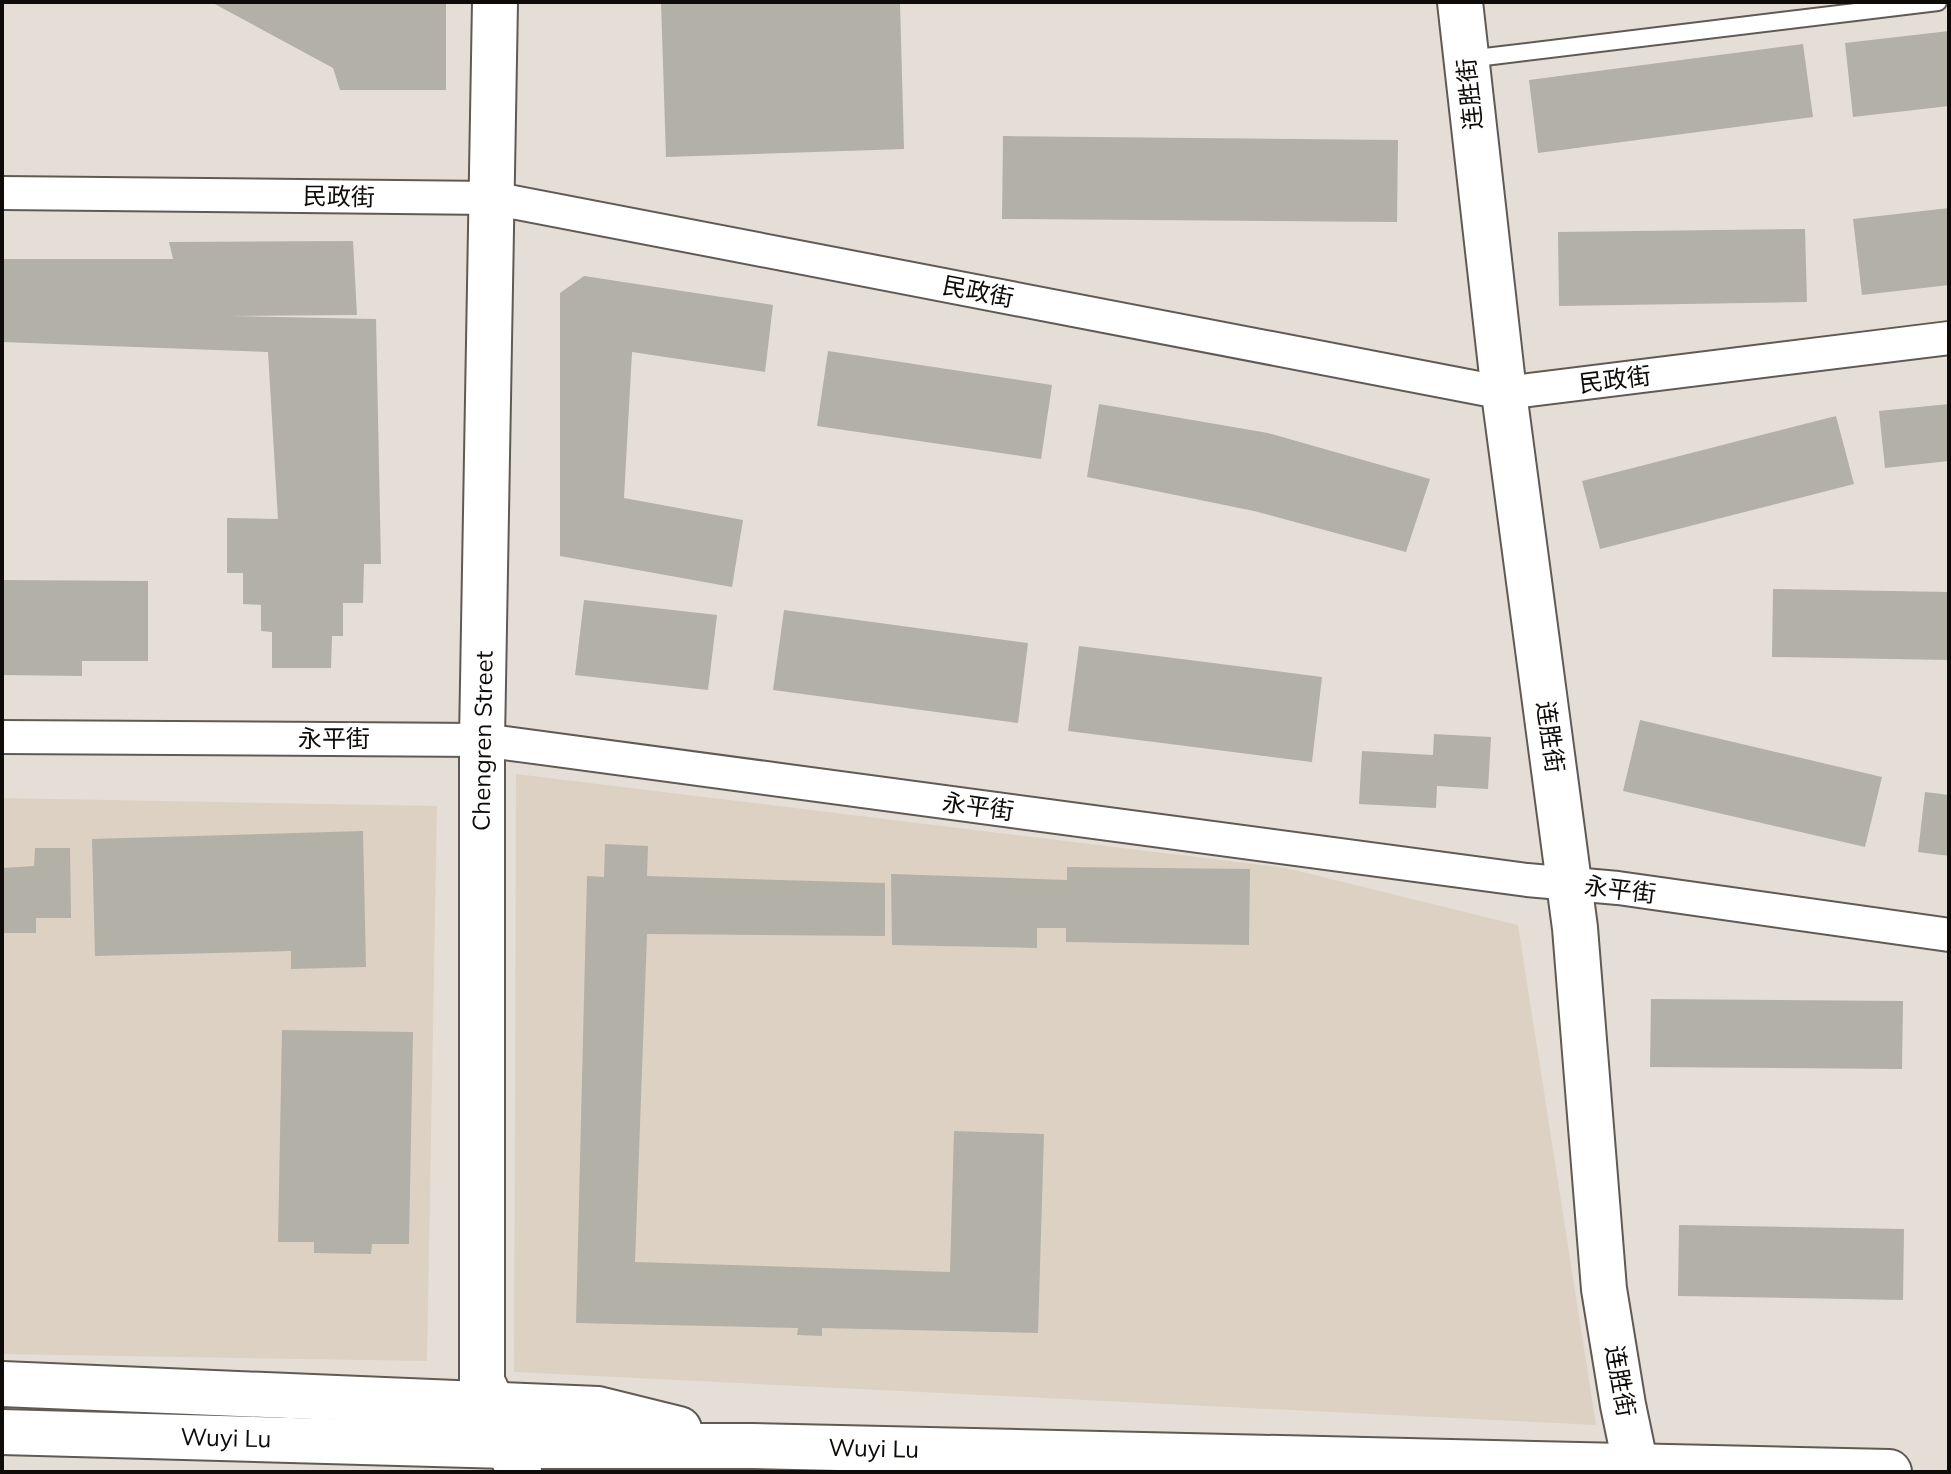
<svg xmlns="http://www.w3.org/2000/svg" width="1951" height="1474" font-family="Mulish,'Noto Sans SC',sans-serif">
<rect width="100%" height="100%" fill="#e5ded6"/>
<path fill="#ddd1c3" d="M516 774 1286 868 1518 925 1596 1425 514 1372Z
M2 798 437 806 427 1361 2 1354Z"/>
<path fill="#b3b0a7" d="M211 2H446V90H340L333 68Z
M661 2H900L904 149 666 157Z
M1949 31V106L1853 117 1845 43Z
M1803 44 1813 117 1538 153 1529 80Z
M1003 136 1398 140 1397 222 1002 219Z
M1949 208V285L1862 295 1853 219Z
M1805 229 1807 302 1559 306 1558 232Z
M353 241 357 315 230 316 376 319 381 564H364L363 603H343V636H332L331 668H272V632L261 631V605L243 604V573H227V518L278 519 268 352 2 342V259H173L169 242Z
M584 276 773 305 765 372 632 352 624 498 743 520 732 587 560 556V293Z
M828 351 1052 385 1041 459 817 426Z
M1099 404 1268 433 1430 479 1406 552 1254 511 1087 477Z
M1949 404V461L1885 468 1879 411Z
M1836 416 1854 484 1600 549 1582 481Z
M2 580 148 581V661H82V676L2 675Z
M1773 589 1949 592V660L1772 657Z
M584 600 717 615 708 690 575 675Z
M784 610 1028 643 1018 723 773 690Z
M1079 646 1322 677 1312 762 1068 731Z
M1640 720 1882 777 1865 847 1623 791Z
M1434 734 1491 737 1488 789 1437 786 1436 808 1359 804 1362 751 1433 755Z
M1925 792 1949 795V856L1918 852Z
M363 831 366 967 291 969V951L95 956 92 839Z
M605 844 648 846 647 876 885 883V936L647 934 635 1262 950 1272 954 1131 1044 1134 1038 1333 822 1328V1336L797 1335 798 1328 576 1323 587 876 604 877Z
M35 848H70L71 918H36V933H2V868L34 866Z
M1067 867 1250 869 1249 945 1066 942V928H1037V948L892 945 891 874 1067 880Z
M1651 999 1903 1001 1902 1069 1650 1067Z
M282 1030 413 1032 409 1244H372L371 1254 314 1253V1242H278Z
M1679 1225 1904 1229 1903 1300 1678 1296Z"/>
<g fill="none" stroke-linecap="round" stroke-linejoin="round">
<defs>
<path id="lane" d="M1468 59 1938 2"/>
<path id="street" d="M2 193 492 198 1504 393 1949 338
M2 737 482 740 1527 880 1618 888 1949 935"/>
<g id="secondary">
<path d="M495 2 482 740V1382C498 1411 505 1442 519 1471"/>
<path d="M1460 2 1504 393 1575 928 1604 1289 1623 1405 1637 1472"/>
<path d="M2 1384 598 1409 679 1429"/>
<path id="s1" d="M2 1432 506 1446H752L1889 1472"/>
</g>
</defs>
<use href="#lane" stroke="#605a54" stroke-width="20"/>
<use href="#street" stroke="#605a54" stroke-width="36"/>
<use href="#secondary" stroke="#605a54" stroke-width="48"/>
<use href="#lane" stroke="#fff" stroke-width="16"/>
<use href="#street" stroke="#fff" stroke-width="32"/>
<use href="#secondary" stroke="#fff" stroke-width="44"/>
</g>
<g text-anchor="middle" stroke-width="8" stroke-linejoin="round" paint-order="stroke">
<g font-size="24" fill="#0e0b09" stroke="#fff">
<text transform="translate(1470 94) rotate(-96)" y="8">连胜街</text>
<text transform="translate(339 197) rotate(1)" y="8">民政街</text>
<text transform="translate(978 292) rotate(11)" y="8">民政街</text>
<text transform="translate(1615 380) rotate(-7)" y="8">民政街</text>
<text transform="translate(1550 737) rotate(82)" y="8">连胜街</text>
<text x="334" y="747">永平街</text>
<text transform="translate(483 741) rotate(-89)" y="8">Chengren Street</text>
<text transform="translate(978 807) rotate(8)" y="8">永平街</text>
<text transform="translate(1620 890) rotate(7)" y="8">永平街</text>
<text transform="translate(1620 1381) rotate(80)" y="8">连胜街</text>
<text dy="8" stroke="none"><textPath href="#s1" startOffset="224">Wuyi Lu</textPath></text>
<text dy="8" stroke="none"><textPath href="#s1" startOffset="872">Wuyi Lu</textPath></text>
</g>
</g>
<rect width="1951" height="1474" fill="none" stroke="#0e0b09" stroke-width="8"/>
</svg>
